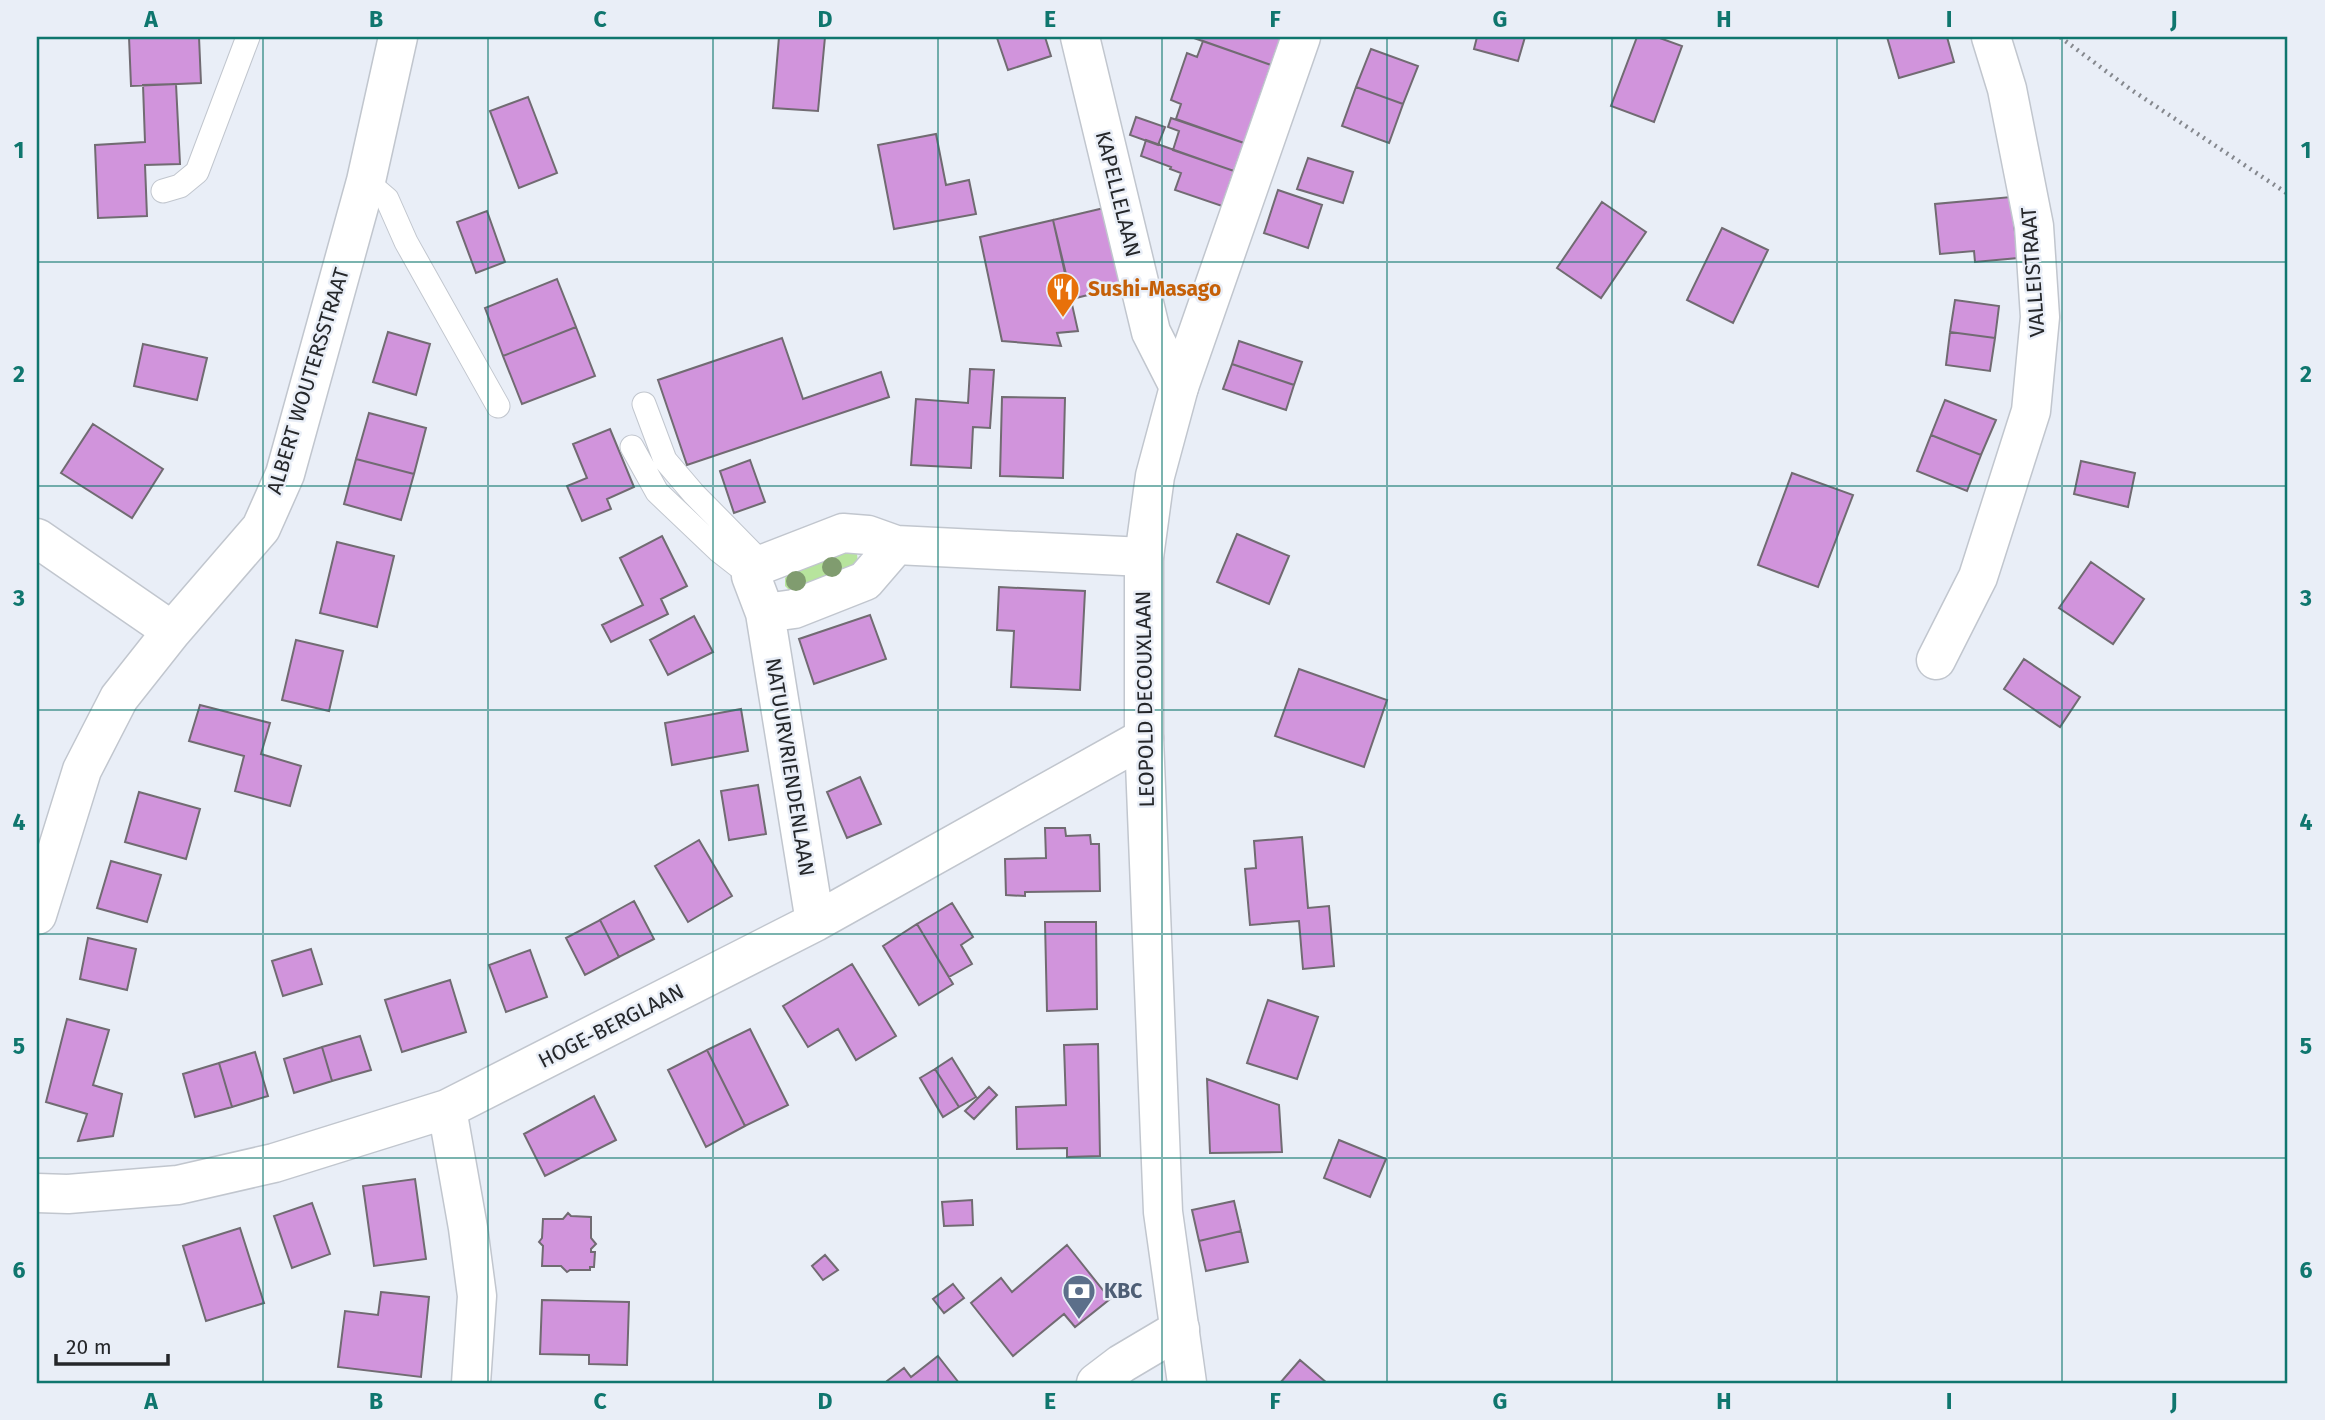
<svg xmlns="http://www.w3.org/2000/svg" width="2325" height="1420" font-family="'Fira Sans',sans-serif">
<rect width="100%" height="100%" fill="#e9eef7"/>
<path fill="#b7e49d" d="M850 551 857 554 858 563 790 591 785 586V578L788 575Z"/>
<path fill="#d194dc" stroke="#716b72" stroke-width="2" d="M129 37H199L201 83 131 86Z
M779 37H825L818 111 773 108Z
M1000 37H1045L1051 56 1008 70 997 38Z
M1191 37H1281L1271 65Z
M1477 37H1525L1518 61 1474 49Z
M1637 37H1657L1682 46 1654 122 1611 106Z
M1887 37H1947L1954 62 1899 78Z
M1203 41 1271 65 1244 143 1176 119 1181 104 1171 100 1187 53 1197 57Z
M1371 49 1418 66 1403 104 1356 87Z
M176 84 180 164 145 165 147 216 98 218 95 145 145 142 143 85Z
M1356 87 1403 104 1389 143 1342 126Z
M528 97 557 173 519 188 490 111Z
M1136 117 1165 127 1158 145 1130 135Z
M1171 118 1244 143 1234 171 1173 150 1179 131 1168 127Z
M936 134 946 185 969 180 976 214 894 229 878 145Z
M1146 140 1234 171 1222 206 1175 190 1181 173 1170 169 1171 167 1141 156Z
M1308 158 1353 172 1343 203 1297 189Z
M1278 190 1322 205 1308 248 1264 233Z
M2011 197 2018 258 1975 262 1974 251 1940 254 1935 204Z
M1602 202 1646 232 1601 298 1557 268Z
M1104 208 1124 286 1072 299 1053 220Z
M487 211 505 262 476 273 457 222Z
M1053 220 1078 331 1057 333 1061 346 1002 341 980 237Z
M1722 228 1768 250 1733 323 1687 300Z
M557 279 576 327 503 356 485 308Z
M1955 300 1999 306 1995 338 1950 332Z
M576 327 595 376 522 404 503 356Z
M388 332 430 344 416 395 373 382Z
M1950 332 1995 338 1990 371 1946 365Z
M782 338 803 399 881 372 889 397 687 465 658 380Z
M1239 341 1302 362 1294 385 1232 364Z
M143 344 207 358 197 400 134 386Z
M1232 364 1294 385 1286 410 1223 389Z
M970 369 994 370 990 428 973 427 971 468 911 465 916 399 968 403Z
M1002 397 1065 398 1063 478 1000 476Z
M1945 400 1996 420 1981 455 1931 435Z
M369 413 426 428 414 474 356 459Z
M93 424 163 469 132 518 61 473Z
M610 429 634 487 607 499 611 509 582 521 567 486 587 478 573 444Z
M1931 435 1981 455 1967 491 1917 471Z
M356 459 414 474 401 520 344 504Z
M750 460 765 502 734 513 720 471Z
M2081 461 2135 473 2128 507 2074 494Z
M1792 473 1853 495 1818 587 1758 565Z
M1237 534 1289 556 1269 604 1217 582Z
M662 536 687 586 661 599 668 614 611 642 602 625 643 605 620 558Z
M337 542 394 556 377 627 320 613Z
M2091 562 2144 599 2113 644 2059 608Z
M999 587 1085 591 1080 690 1011 687 1014 631 997 630Z
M870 615 886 659 814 684 799 639Z
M694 616 713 652 668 675 650 640Z
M296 640 343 651 329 711 282 700Z
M2024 659 2080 697 2060 727 2004 689Z
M1299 669 1387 700 1364 767 1275 736Z
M200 705 270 723 261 754 301 766 290 806 235 791 244 756 189 741Z
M741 709 748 751 672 765 665 723Z
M860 777 881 824 847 838 827 792Z
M758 785 766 834 729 840 721 791Z
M139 792 200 809 186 859 125 842Z
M1045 828H1065L1066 836 1090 835 1091 844H1099L1100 891 1025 892V896L1006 895 1005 859 1046 858Z
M1302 837 1308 908 1329 906 1334 966 1303 969 1299 921 1250 925 1245 869 1256 868 1254 841Z
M699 840 732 896 688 922 655 866Z
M111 861 161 875 147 922 97 908Z
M634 901 654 939 619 957 600 920Z
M952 903 973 937 961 945 972 964 949 977 917 924Z
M600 920 619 957 585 975 566 938Z
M1045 922H1096L1097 1009 1047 1011Z
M917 924 953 984 919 1005 883 946Z
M88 938 136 949 127 990 80 979Z
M311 949 322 984 283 996 272 961Z
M530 950 547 997 506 1012 489 965Z
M852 964 896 1036 856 1060 838 1029 808 1047 783 1006Z
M450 980 466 1032 402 1052 385 1000Z
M1268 1000 1318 1017 1297 1079 1247 1063Z
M67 1019 109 1030 93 1085 122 1094 113 1136 78 1141 87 1114 46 1102Z
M750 1029 788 1105 745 1126 707 1050Z
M360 1036 371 1070 332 1081 322 1047Z
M1098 1044 1100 1156 1067 1157V1148L1017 1149 1016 1107 1066 1105 1064 1045Z
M322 1047 332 1081 294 1093 284 1059Z
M707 1050 745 1126 706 1147 668 1070Z
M255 1052 268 1096 232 1107 219 1063Z
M952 1058 976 1097 959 1107 935 1069Z
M219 1063 232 1107 195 1117 183 1074Z
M935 1069 959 1107 943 1117 920 1078Z
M1207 1079 1279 1105 1282 1152 1210 1153Z
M989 1087 997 1095 974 1119 965 1111Z
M594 1096 616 1140 545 1176 524 1134Z
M1339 1140 1386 1159 1370 1197 1324 1178Z
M415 1179 426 1259 374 1266 363 1186Z
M972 1200 973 1225 944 1226 942 1202Z
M1234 1201 1241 1231 1199 1241 1192 1210Z
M312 1203 330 1254 292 1268 274 1216Z
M568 1213 571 1216 591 1217V1238L596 1244 591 1249V1252H595L594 1267H590V1270H570L567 1272 561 1266H542L543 1246 539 1242 542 1238 543 1219H563Z
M240 1228 264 1303 206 1321 183 1246Z
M1241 1231 1248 1262 1206 1271 1199 1241Z
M1067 1245 1110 1299 1075 1327 1064 1314 1013 1356 971 1303 1001 1278 1012 1292Z
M825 1255 838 1270 823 1280 812 1266Z
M953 1284 964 1298 944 1313 933 1299Z
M381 1292 429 1297 421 1377 338 1367 345 1311 378 1315Z
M542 1300 629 1302 627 1365 589 1364V1355L540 1354Z
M938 1356 959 1383H888L887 1381 904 1368 911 1377Z
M1300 1360 1327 1383H1280Z"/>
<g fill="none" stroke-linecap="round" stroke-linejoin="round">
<defs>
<path id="service" d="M366 181 387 199 406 242 498 406
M163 191 180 186 197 172 248 37
M644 404 665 460 694 494 763 564
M632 447 657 492 719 551 751 576"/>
<path id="minor" d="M1080 37 1151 332 1179 387
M37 538 172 631
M765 613 794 609 865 581 896 545
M1936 660 1978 577 2031 411 2040 317 2034 226 2007 89 1991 37
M37 915 82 770 119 698 172 631 261 528 285 474 366 181 398 37
M815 922 765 613 751 576 763 564 843 533 868 535 896 545 1144 557
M447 1109 468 1228 477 1296 471 1383
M37 1193 68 1194 178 1185 274 1163 447 1109 815 922 1144 738
M1096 1383 1121 1364 1180 1329"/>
<path id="tertiary" d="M1187 1383 1163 1212 1144 738V557L1155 476 1179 387 1301 37"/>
</defs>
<use href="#service" stroke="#c1c6ce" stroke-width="25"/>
<use href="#minor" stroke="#c1c6ce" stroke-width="41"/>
<use href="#tertiary" stroke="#c1c6ce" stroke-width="41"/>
<path stroke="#85888e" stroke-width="4.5" stroke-dasharray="2 5" stroke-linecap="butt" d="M2060 37 2130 89 2288 194"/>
<use href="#service" stroke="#fff" stroke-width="23"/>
<use href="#minor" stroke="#fff" stroke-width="38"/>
<use href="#tertiary" stroke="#fff" stroke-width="38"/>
</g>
<g fill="#809c6f">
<circle cx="832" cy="567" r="10"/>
<circle cx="796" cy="581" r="10"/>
</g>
<path fill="none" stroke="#0f766e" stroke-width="2" stroke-opacity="0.55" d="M263 37V1383M488 37V1383M713 37V1383M938 37V1383M1162 37V1383M1387 37V1383M1612 37V1383M1837 37V1383M2062 37V1383M37 262H2288M37 486H2288M37 710H2288M37 934H2288M37 1158H2288"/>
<defs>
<symbol id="restaurant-pin" viewBox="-11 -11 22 30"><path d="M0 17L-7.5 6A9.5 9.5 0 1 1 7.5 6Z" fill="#e8710a" stroke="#e9eef7"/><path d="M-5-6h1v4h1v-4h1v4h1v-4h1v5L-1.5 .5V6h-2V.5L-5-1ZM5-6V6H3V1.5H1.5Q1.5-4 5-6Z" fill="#fff"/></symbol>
<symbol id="bank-pin" viewBox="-11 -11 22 30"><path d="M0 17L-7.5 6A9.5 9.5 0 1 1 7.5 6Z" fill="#5c6f8a" stroke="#e9eef7"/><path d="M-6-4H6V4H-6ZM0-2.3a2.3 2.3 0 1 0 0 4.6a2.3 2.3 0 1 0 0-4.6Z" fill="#fff"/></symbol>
</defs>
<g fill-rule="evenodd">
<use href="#restaurant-pin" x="1044" y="270" width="38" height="52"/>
<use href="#bank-pin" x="1060" y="1272" width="38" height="52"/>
</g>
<g text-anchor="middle" stroke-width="5" stroke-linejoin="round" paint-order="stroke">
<g font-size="21" fill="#25272a" stroke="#e9eef7">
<text transform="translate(1118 194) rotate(76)" y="7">KAPELLELAAN</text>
<text transform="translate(2033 272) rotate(-94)" y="7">VALLEISTRAAT</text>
<text transform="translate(308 381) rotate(-73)" y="7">ALBERT WOUTERSSTRAAT</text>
<text transform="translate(1145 699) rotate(-91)" y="7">LEOPOLD DECOUXLAAN</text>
<text transform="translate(790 767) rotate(81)" y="7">NATUURVRIENDENLAAN</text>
<text transform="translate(611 1026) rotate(-27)" y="7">HOGE-BERGLAAN</text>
</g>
<g font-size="21" font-weight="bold" fill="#c56008" stroke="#e9eef7" text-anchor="start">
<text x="1088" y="296">Sushi-Masago</text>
</g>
<g font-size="21" font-weight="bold" fill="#4e5e75" stroke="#e9eef7" text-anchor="start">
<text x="1104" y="1298">KBC</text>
</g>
</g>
<rect width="2325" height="1420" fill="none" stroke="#e9eef7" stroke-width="77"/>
<path d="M56 1354v10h112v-10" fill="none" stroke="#25272a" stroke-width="3.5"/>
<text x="66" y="1354" font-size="21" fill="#25272a" stroke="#e9eef7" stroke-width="5" paint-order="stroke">20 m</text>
<rect x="38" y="38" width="2248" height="1344" fill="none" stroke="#0f766e" stroke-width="2.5"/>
<g font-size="23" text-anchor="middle" font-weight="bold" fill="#0f766e">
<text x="151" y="27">A</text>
<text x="376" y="27">B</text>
<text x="600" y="27">C</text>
<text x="825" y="27">D</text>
<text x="1050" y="27">E</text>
<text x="1275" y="27">F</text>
<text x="1500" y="27">G</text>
<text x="1724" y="27">H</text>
<text x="1949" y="27">I</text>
<text x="2174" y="27">J</text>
<text x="19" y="158">1</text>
<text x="2306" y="158">1</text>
<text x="19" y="382">2</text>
<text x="2306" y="382">2</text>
<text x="19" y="606">3</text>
<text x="2306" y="606">3</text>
<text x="19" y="830">4</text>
<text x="2306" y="830">4</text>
<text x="19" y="1054">5</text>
<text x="2306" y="1054">5</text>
<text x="19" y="1278">6</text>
<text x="2306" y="1278">6</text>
<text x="151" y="1409">A</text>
<text x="376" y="1409">B</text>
<text x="600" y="1409">C</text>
<text x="825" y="1409">D</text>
<text x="1050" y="1409">E</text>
<text x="1275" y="1409">F</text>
<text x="1500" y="1409">G</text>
<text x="1724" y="1409">H</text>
<text x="1949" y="1409">I</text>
<text x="2174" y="1409">J</text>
</g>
</svg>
